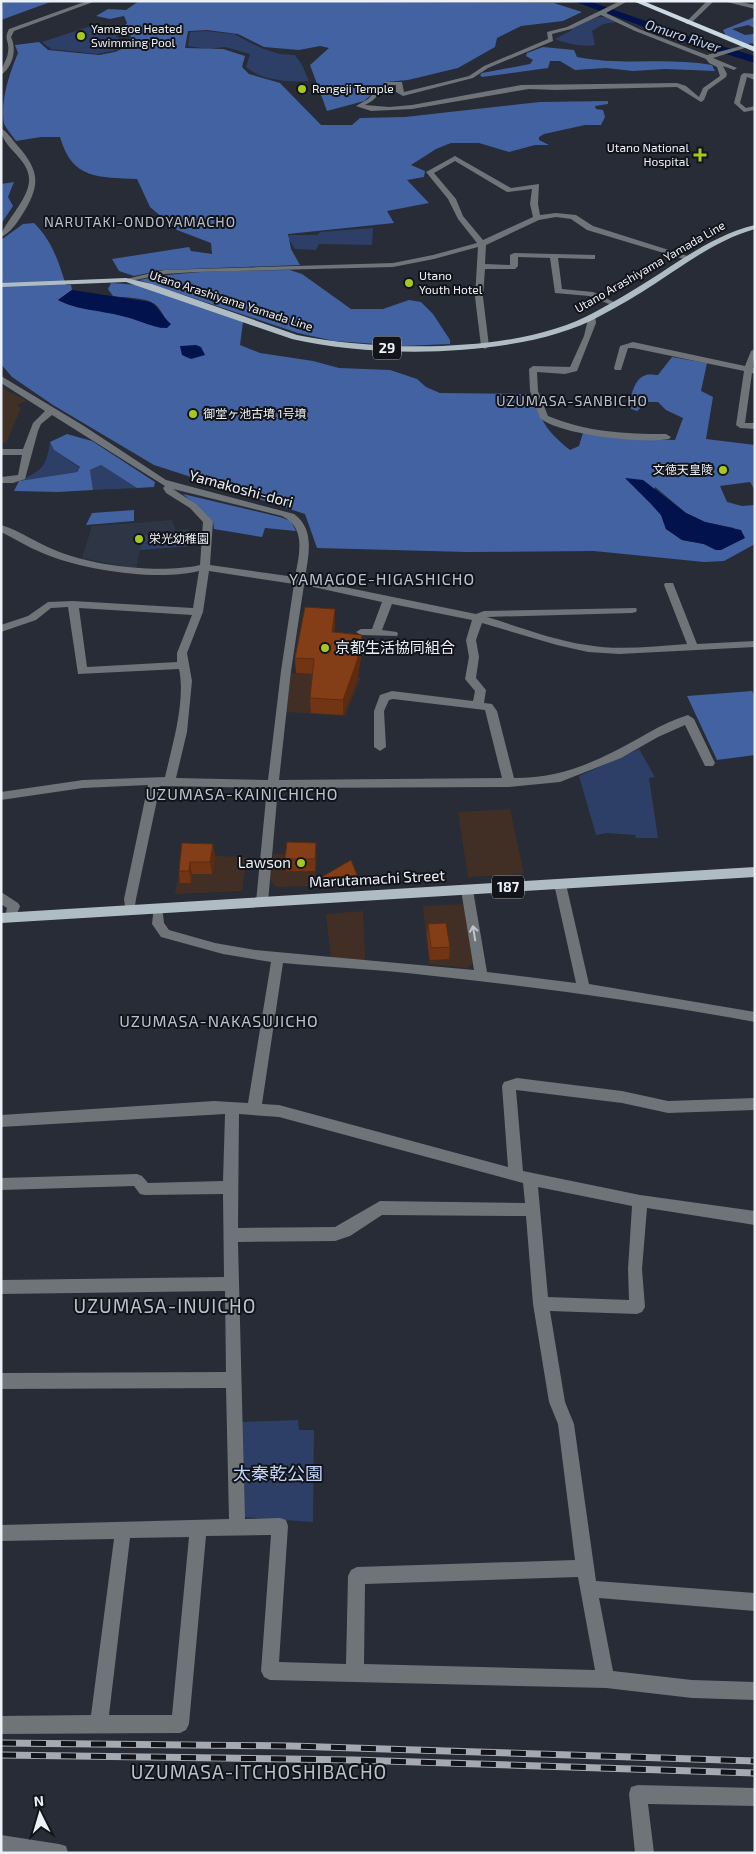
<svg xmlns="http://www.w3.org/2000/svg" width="756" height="1854" font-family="'Exo 2','Noto Sans JP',sans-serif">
<rect width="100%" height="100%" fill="#272c36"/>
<path fill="#412f26" d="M291 673 361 677 345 716 286 712Z
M510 809 524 874 468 877 458 812Z
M273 854H317L315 881 313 886 275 887 270 879Z
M182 855 247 857 242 891 175 894Z
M467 904 475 962 467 968 429 964 423 906Z
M363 911 365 961 331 958 326 914Z"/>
<path fill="#403025" d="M1 387 27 401 17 405 21 408 6 443H1Z"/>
<path fill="#2e3645" d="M172 520 176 530 189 529 191 546 140 550 136 569 82 558 92 526Z"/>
<path fill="#2d3f66" d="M598 17H607L617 22 603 24 592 31 595 45C583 47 567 44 555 39L572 30V28Z
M97 24 114 30 112 31 119 35 116 36 122 41H128L126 46 113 51 97 54 51 49 42 42Z
M206 31 234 34 261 48 280 54 295 55 302 65 309 81C288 82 263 81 246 67L250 54 225 47 209 49 188 46 190 32Z
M373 228 372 245 319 244 316 250 295 249 288 238 289 235H317L320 232Z
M50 442 54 450 80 468 76 472 19 481C42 470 46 468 50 442Z
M101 465 137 488 93 490 90 470Z
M189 532 191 546 140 550 145 535Z
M639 749 655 777 649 778 658 838H636L635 835 606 833 596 835 579 776Z
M298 1420 299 1430H314L313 1522 243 1517 241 1422Z"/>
<path fill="#4362a2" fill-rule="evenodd" d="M3 1H53L1 20Z
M139 1 554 3 582 12 563 21 521 26 497 38 495 47 458 68 408 80 386 82 364 101 327 111 310 65 329 48 320 46 299 50 264 47 238 34 207 30 188 31 185 48 223 49 245 56 242 67 249 74 280 83 321 125H352L360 118 405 117 540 102 608 101V104L595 106 596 109 603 110 605 117 601 125H585L544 134 539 137V140L549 145H535L509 152 479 143H451L436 149 411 165 425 171 424 177 407 180 429 203 387 211 394 223 288 234 291 249 300 265 162 270 134 276 119 271 112 259 189 247 191 251 212 254 211 243 177 230 150 207 137 179C99 177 72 180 60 137H41L16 141C12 135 7 130 4 124 0 102 9 74 18 53L15 45 39 42 48 50 99 55 115 52 128 46 131 36 123 28 127 23 124 16 110 19 96 16 108 9 126 10Z
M755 17V28L748 25 732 29 745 35 754 34 755 43 747 44 726 36 723 30Z
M543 47 574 50 577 57C621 66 667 57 712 65L715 71 665 69 633 71 606 68 575 70 560 61H550L548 68 482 77 480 75 482 73 530 64 533 60 526 56 527 53Z
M14 182 8 197 13 206 1 224V184Z
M34 223C53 242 58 261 66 285H71L72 290 58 300 127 317 161 328 170 324C164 318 162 311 156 305 147 297 125 298 113 296L108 289 111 283 140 285 243 322 240 345 260 353 313 361 339 368 390 370 417 379 426 387 440 393 526 394 534 398C542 424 549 433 570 450L579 446 583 433 636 439 675 440 683 418 666 410 658 402H647L637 411 631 409C629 399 634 378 646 375 649 374 655 375 658 375L672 357 707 363 701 391 713 397 706 439 755 445V490L750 482 720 486 727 502 742 506 755 505V544L724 561 704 562 594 551 467 552 317 548 305 514 154 465 53 405 12 377 1 364V240L23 224ZM655 487 686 513 705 522 734 528 716 550 704 544 682 540 666 529 661 515 652 505Z
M290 270 302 274 351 309H383L409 300 421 302 433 314 450 340V344L404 346 334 341 298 333 139 280C189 269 240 271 290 270Z
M67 434 92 441 155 482 154 487 137 488 101 465 90 470 93 490 58 492 14 491 19 481 77 472 80 467 54 450 50 442Z
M183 494 280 517 291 521 296 531 265 528 262 537 214 529 213 521Z
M134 510V521L86 525 92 513Z
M752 691 755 696V755L717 760 687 696Z"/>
<path fill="#01124c" d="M72 290 150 302C159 307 162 317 171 324L167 328C153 328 139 320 126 317 106 311 75 310 58 300Z
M196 345 201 347 205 355 191 359 182 355 180 346Z
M625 478 643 480 686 513 705 522 741 530 745 538 721 550H716L704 544 682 540 666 529 661 515 652 505Z"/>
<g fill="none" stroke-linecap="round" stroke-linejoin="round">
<path fill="#01124c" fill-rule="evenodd" d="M573 1H589L688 36 755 56V63L680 40Z"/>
<path fill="#6e7478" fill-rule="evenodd" d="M87 1H96L14 31 11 37C17 50 13 66 1 75 1 66 7 61 8 52 10 41 3 40 9 29Z
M620 1H628L606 13 639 29 707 55 745 45 748 47 713 58 737 68 734 70 723 66 727 74 726 77 708 90 704 100 701 102 677 87 555 90 529 89 412 109 371 111 356 106 368 99 385 82H402L404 92 469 76 484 66 548 39 547 32 567 27ZM601 15 635 31 706 59 709 63 717 67 720 76 703 88 699 97 686 86 677 83 521 85 412 105 389 107 365 105 372 101 389 85H396V92L403 96 473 78 488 68 553 41 552 34 571 29Z
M707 1H714L690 24H686V22Z
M723 1H736L755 5V9Z
M744 73 755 74V80L747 77 740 103 746 108 755 106V110L744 112 734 103 741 75Z
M1 128C7 132 12 139 17 145 40 171 41 185 22 215 17 223 10 233 1 237 1 226 27 202 29 182 31 158 1 149 1 128Z
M455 156 511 188 539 184 538 204 540 215 556 213 576 215 593 226 694 258 687 260 587 230 571 219 556 217 539 220 486 245 485 264 510 265V255L514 253 595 255V259H592L558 258 562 289 593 292 618 304 614 306 589 296 555 293 550 258 518 257V266L515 269H485L483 297 489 346 485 349 481 346 475 297 478 247 434 259 393 267 196 272 164 274 126 282 122 280 164 270 393 263 433 255 477 243 458 219 448 199 426 172ZM455 161 507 192 532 189 530 204 533 217 483 240 463 216 456 199 434 173Z
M589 315H595L596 323 577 371 565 374 537 372 538 391 548 416C586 432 625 434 666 434L671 437 669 439C644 444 559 435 540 418L530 391 529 369 533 366 570 367 584 336Z
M633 342 745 366 751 351 755 349 753 368H755V374L752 373 745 423H755V429L740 428 736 425 744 371 633 348H628L621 370H615L614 368 620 346Z
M1 376 84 426 166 480 294 514C316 530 308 556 305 579L476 614 484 611 636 608 637 610 636 612 632 613 487 617C520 627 553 640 587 645 619 651 654 646 687 644L664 585 665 583H673L697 644 755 641V647L619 654 588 652 557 645 482 623 476 640 479 657 476 678 486 690 484 703 492 704 497 711 514 778C551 778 579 769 613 752 638 740 661 723 688 715L694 719 715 763 713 766H705L685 725 658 737 621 758 560 782 509 787 278 788 268 902 266 905H258L256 902 267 788 160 786 136 899 134 913H126L124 899 148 785 83 788 1 800V792L83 780 165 777C172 746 186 701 179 669L78 674 68 607 51 608 36 620 1 632V625L28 616 48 602 73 601 193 608 199 571C159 581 89 571 50 556 33 550 17 540 1 532V525C21 531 38 544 57 551 93 566 161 574 200 565L203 522 190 508 166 493 163 488 165 486 52 415 41 424 38 431 25 479 13 483H1V477L18 475 22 455H1V449H23L33 423 45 411 1 383ZM173 489 282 516C307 528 299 555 295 577L210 565 213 521 196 504ZM209 571 294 584 281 671 268 780 176 778 187 732 192 681 187 653 203 612ZM304 585 382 602 372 629H361L356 632 361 635 397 636 398 634 397 632 382 630 392 604 472 620 466 640 469 657 465 679 475 691 473 701 392 691 380 695 374 711V747L380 751 386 747 384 711 389 700 393 699 485 710 502 778 279 780 291 671ZM79 608 192 615 177 653V662L87 667Z
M560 879 564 881 566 884 589 984 755 1012V1022C643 1001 530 986 416 974 372 969 328 967 283 963L262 1104 279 1105 508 1167 502 1086 504 1082 517 1078 622 1091 668 1101 755 1098V1110L668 1113 622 1103 516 1090 523 1171 640 1195 755 1211V1225L647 1208 642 1269 645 1307 642 1312 637 1314 550 1311 565 1402 574 1424 596 1581 755 1593V1611L599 1598 613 1671 692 1680 755 1682V1700L692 1698 606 1688 270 1680 264 1677 261 1671 271 1535 206 1536 189 1724 186 1730 180 1733 1 1734V1716L91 1715 114 1539 1 1541V1525L229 1519 226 1388 1 1389V1373L226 1372 225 1291 1 1294V1280L224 1277 223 1194 145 1195 140 1194 134 1186 1 1190V1178L137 1174 142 1176 148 1183 223 1181 225 1114 1 1127V1115L214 1101 248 1103 271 962 223 954 161 937 152 924 154 906H162L164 923 169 930 215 943 255 950 474 970 461 890 463 887H471L473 890 487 972 576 983 554 884 556 881ZM239 1114 279 1117 523 1183 525 1203 380 1201 335 1227 238 1228ZM538 1187 632 1206 628 1269 629 1300 548 1297ZM382 1215 526 1216 533 1304 549 1402 558 1424 575 1560 357 1567 351 1570 348 1576 346 1664 279 1662 288 1526 286 1520 280 1518 245 1519 238 1242 335 1241 350 1236ZM189 1537 172 1715H109L130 1538ZM578 1577 595 1670 364 1664 365 1584Z
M1 892 18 903 20 906 15 920H7L5 917 7 908 1 904Z
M638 1785 755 1788V1806L648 1804 654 1853H635L629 1794 631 1787Z
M1 1835 59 1844 66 1846 68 1853H1Z"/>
<path fill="#b0bcc4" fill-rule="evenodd" d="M755 225V229C717 240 688 262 656 283 638 295 619 306 600 316 524 358 376 359 292 339L126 282 1 287V283L126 278 152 284 297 335C381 352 520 354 595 312 613 302 631 292 648 281 683 259 714 235 755 225Z
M755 867V877L1 923V913Z"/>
<path fill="#cbd9e2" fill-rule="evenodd" d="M633 1H643L755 47V52Z"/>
<defs>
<path id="rail" d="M1 1743 291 1746 755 1761
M1 1755 354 1760 755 1773"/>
</defs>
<use href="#rail" stroke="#a5a9b1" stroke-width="7"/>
<use href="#rail" stroke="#121419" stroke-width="5" stroke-dasharray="15" stroke-linecap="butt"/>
</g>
<path fill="#723514" d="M335 623 334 632 362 635V650L358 676 343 715 311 713 310 698 312 674 296 673 295 658Z
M182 843 215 856 212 874H192L191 883H180L179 871Z
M316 855 315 871H286L285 859Z
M357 875V883L320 886V878Z
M428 924 450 947 449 959 430 960 427 936Z"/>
<path fill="#5c2b10" d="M335 609V623L332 647V632Z
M362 635V650L358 676 343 715V700Z
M316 843V855L315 871V859Z
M213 844 215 856 212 874 210 862Z
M190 862 192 874 191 883 189 871Z"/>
<path fill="#843e17" stroke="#5c2b10" d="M305 607 335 609 332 632 362 635 357 661 343 700 310 698 314 659 295 658Z
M287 842 316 843 315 859H285Z
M182 843 213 844 210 862H190L189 871H179Z
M351 860 357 875 320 878Z
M446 923 450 947 431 948 428 924Z"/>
<defs><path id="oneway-shaft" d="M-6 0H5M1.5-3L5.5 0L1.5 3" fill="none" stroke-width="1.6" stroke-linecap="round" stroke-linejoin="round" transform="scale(1.25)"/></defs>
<use stroke="#c0c5cb" href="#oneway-shaft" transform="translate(474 933) rotate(-99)"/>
<g fill="#a6c821" stroke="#121419" stroke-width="2">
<circle cx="81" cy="36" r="5"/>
<circle cx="302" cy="89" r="5"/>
<path d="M697.5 147.5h5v5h5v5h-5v5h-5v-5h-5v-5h5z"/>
<circle cx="409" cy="283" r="5"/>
<circle cx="193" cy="414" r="5"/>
<circle cx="723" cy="470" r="5"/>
<circle cx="139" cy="539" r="5"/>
<circle cx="325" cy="648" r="5"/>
<circle cx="301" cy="863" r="5"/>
</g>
<g text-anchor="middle" stroke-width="4" stroke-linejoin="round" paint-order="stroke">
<g font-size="12" fill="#ecf0f7" stroke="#121419" text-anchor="start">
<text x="91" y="33">Yamagoe Heated<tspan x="91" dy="14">Swimming Pool</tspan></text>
<text x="312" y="93">Rengeji Temple</text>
<text x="689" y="152" text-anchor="end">Utano National<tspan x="689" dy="14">Hospital</tspan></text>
<text x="419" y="280">Utano<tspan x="419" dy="14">Youth Hotel</tspan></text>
<text x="203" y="418">御堂ヶ池古墳 1号墳</text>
<text x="713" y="474" text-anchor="end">文徳天皇陵</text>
<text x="149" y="543">栄光幼稚園</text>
</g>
<g font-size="12" fill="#ecf0f7" stroke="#121419">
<text transform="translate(650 267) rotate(-30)" y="4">Utano Arashiyama Yamada Line</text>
<text transform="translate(231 301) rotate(18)" y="4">Utano Arashiyama Yamada Line</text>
</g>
<g font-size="14" font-style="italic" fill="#c0d3f8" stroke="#121419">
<text transform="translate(683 36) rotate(18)" y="5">Omuro River</text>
</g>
<g font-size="14" letter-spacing="1" fill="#bac1ce" stroke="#121419">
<text x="140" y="227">NARUTAKI-ONDOYAMACHO</text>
<text x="572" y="406">UZUMASA-SANBICHO</text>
</g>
<g fill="#121419" stroke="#abaeb4" stroke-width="1">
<rect x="373" y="336.5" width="28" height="23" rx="4"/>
<rect x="492" y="875.5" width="32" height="23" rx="4"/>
</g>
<g font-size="14" font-weight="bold" fill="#ecf0f7">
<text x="387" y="353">29</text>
<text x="508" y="892">187</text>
</g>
<g font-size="15" fill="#ecf0f7" stroke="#121419">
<text transform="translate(241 489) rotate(15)" y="5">Yamakoshi-dori</text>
<text transform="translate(377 879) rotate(-3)" y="5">Marutamachi Street</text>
</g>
<g font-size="15" fill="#ecf0f7" stroke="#121419" text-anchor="start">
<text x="335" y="653">京都生活協同組合</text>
<text x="291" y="868" text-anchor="end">Lawson</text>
</g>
<g font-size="16" letter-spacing="1" fill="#bac1ce" stroke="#121419">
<text x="382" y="585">YAMAGOE-HIGASHICHO</text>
<text x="242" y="800">UZUMASA-KAINICHICHO</text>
<text x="219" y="1027">UZUMASA-NAKASUJICHO</text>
</g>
<g font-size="18" fill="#c2d5fa" stroke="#121419">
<text x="278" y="1480">太秦乾公園</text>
</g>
<g font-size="19" letter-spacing="1" fill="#bac1ce" stroke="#121419">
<text x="165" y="1313">UZUMASA-INUICHO</text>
<text x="259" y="1779">UZUMASA-ITCHOSHIBACHO</text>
</g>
</g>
<rect width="756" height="1854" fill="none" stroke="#ecf0f7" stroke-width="5"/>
<g transform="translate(40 1814) rotate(355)" stroke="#121419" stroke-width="4" paint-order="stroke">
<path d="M0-4L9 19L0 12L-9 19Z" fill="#ecf0f7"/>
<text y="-8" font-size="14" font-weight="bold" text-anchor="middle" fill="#ecf0f7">N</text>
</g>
</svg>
